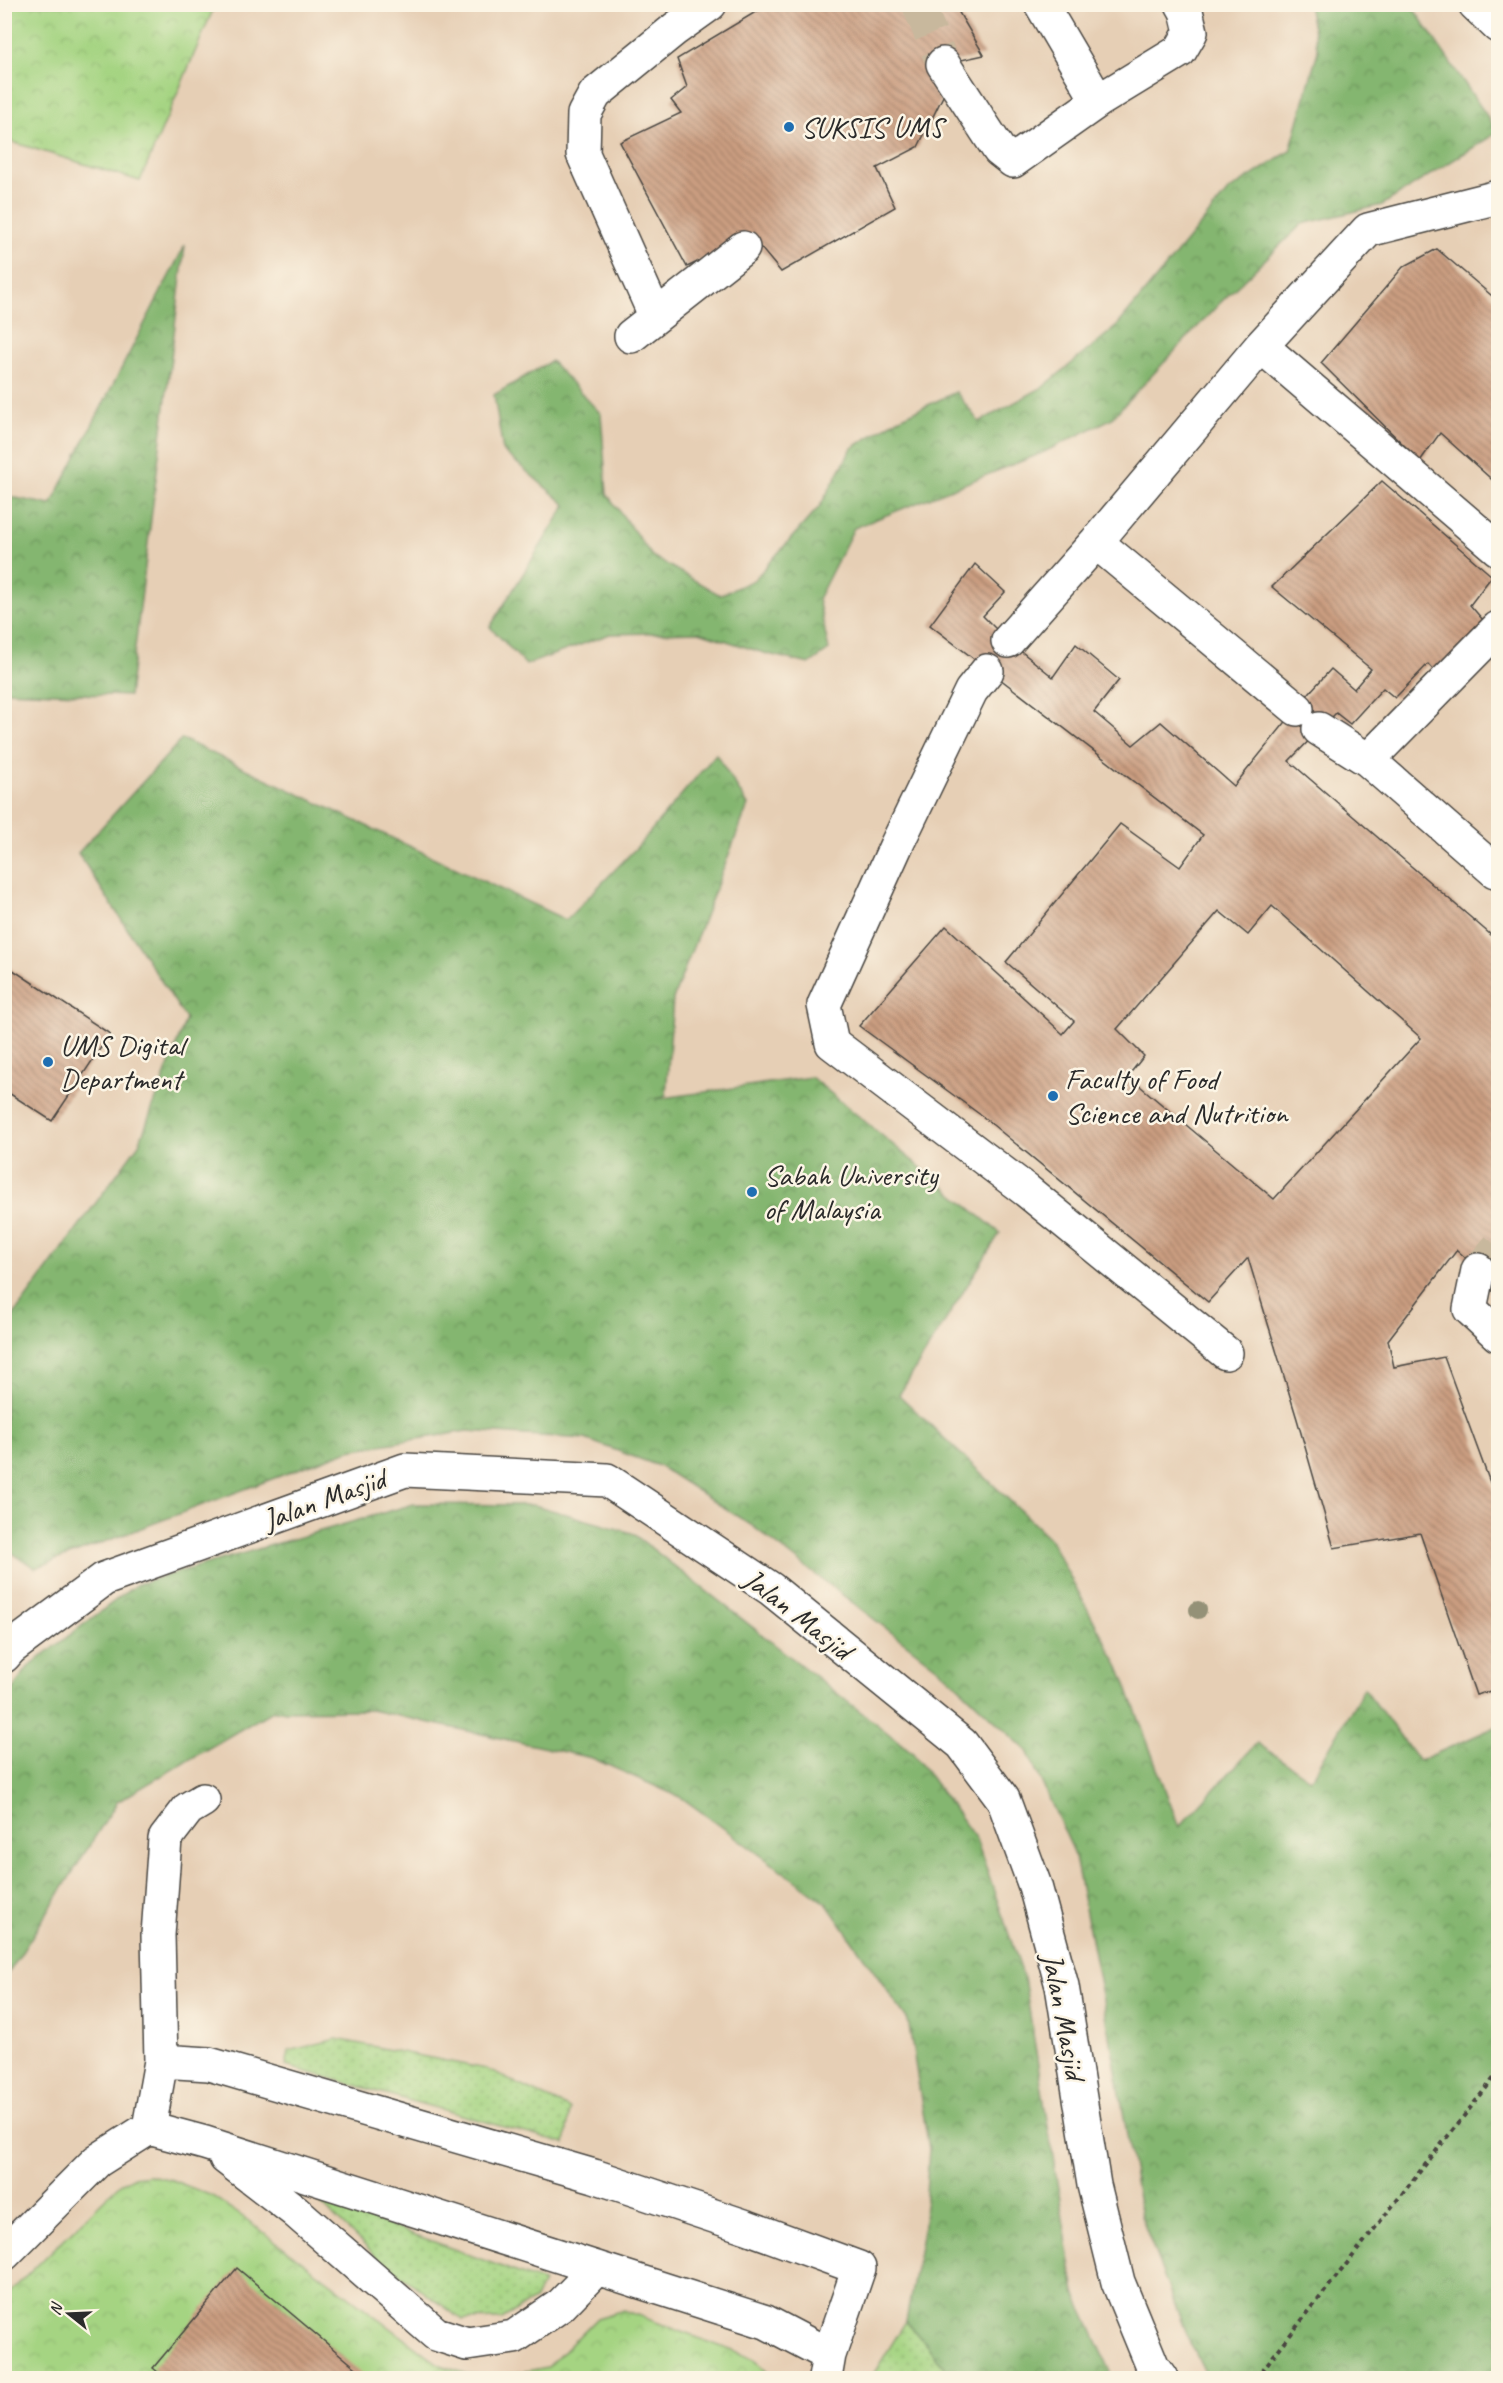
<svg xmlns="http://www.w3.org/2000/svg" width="1503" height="2383" font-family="Caveat,sans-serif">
<defs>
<pattern id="grass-dots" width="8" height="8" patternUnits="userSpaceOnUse" patternTransform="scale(1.5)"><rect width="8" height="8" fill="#a5d482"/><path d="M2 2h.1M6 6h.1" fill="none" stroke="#8eb670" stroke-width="1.8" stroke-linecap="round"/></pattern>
<pattern id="forest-crowns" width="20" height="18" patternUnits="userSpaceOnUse" patternTransform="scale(1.5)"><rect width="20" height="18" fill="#84b670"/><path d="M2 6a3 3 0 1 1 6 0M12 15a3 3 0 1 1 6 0" fill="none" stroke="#6c945c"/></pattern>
<pattern id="park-crowns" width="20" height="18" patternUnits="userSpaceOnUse" patternTransform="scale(1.5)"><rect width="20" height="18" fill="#a5d482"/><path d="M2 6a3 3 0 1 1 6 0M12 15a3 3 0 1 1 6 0" fill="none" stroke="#8eb670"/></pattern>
<pattern id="building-back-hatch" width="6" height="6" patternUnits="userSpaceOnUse" patternTransform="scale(1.5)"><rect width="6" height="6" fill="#ca9d80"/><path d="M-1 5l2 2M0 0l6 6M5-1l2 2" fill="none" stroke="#a48069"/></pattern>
</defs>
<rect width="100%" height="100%" fill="#fcf5e5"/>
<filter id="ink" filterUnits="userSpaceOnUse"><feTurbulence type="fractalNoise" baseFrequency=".0167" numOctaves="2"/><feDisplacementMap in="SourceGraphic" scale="12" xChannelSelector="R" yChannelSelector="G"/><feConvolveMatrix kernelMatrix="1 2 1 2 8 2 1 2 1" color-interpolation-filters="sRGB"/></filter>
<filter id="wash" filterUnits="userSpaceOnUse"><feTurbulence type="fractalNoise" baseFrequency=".008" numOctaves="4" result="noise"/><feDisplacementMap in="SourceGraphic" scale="24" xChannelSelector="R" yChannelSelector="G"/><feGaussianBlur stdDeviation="1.35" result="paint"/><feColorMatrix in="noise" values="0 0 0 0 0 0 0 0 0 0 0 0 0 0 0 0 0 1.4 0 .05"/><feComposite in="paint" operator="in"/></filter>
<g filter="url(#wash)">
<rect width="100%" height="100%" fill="#efdbb9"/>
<path fill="#e6cfb5" d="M5 5H1498V2378H5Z"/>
<path fill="url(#grass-dots)" stroke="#688056" stroke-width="1.5" d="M336 2039 486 2069 570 2109 565 2144 286 2066 289 2051Z
M315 2198 543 2282 535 2299 502 2319 463 2320 382 2262Z
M906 2321 954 2378H871Z"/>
<path fill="url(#forest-crowns)" stroke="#58704e" stroke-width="1.5" d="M1308 5H1411L1498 132 1382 205 1302 224 1219 304 1111 419 1042 453 854 528 818 599 829 650 809 664 764 653 699 632 610 634 526 665 490 627 566 505 503 451 494 395 551 361 601 414 607 494 652 556 720 595 754 580 820 506 852 448 898 419 956 392 979 422 1043 387 1117 326 1228 191 1290 151 1318 51Z
M185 245 129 696 5 691V496L51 505Z
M182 739 566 920 638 846 716 754 748 805 673 999 666 1095 656 1099 811 1077 1000 1233 899 1395 1049 1538 1121 1671 1179 1827 1257 1743 1311 1780 1364 1688 1419 1761 1498 1726V2378H1208L1186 2334 1141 2216 1110 2036 1074 1852 1027 1751 943 1672 751 1525 659 1466 585 1439 467 1431 349 1450 35 1568 5 1548V1327L139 1144 186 1019 78 853Z
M414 1504 534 1505 632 1533 912 1752 976 1839 1024 1978 1075 2293 1111 2372 1104 2378H954L906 2321 924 2225 929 2149 908 2020 826 1903 682 1798 592 1758 371 1710 272 1711 117 1802 5 1979V1700L29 1666 137 1584Z"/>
<path fill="url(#park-crowns)" stroke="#688056" stroke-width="1.5" d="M10 5H215L140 181 9 141 5 154 4 21Z
M150 2175 172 2180 212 2196 246 2219 440 2365 467 2374 495 2377 548 2367 597 2318 624 2310 754 2359 773 2378H5V2297L120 2184 133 2177Z"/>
<g id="blocks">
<path fill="url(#building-back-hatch)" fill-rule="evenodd" d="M769 4H954L984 55 943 64 944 94 918 147 877 168 895 207 781 272 751 236 687 267 620 142 681 113 671 100 687 87 677 59Z
M1437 249 1498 301V485L1440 433 1420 461 1321 363 1403 267Z
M1382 481 1492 576 1470 605 1489 627 1439 676 1428 664 1395 698 1383 688 1350 724 1336 713 1289 761 1498 941V1281L1495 1285 1457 1250 1388 1340 1394 1367 1444 1357 1495 1496 1498 1495V1689L1476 1695 1420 1533 1334 1548 1297 1419 1248 1258 1208 1302 982 1116 859 1026 946 926 1063 1034 1074 1021 1006 962 1120 824 1180 867 1203 835 930 625 975 564 1005 592 983 616 1008 641 1053 677 1076 644 1119 680 1094 712 1133 745 1161 722 1234 786 1310 692 1331 669 1354 689 1371 669 1272 587ZM1272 906 1421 1038 1274 1199 1128 1076 1144 1056 1117 1029 1219 911 1248 935Z
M4 964 110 1034 52 1121 4 1090Z
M237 2268 368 2378H165L153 2368Z"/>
</g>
</g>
<g filter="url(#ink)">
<use href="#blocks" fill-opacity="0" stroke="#484540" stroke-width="1.5"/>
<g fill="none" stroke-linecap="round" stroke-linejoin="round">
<path stroke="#c8b89d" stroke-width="33" stroke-dasharray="33 16" stroke-linecap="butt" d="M918 4 943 64
M1478 1270 1498 1247"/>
<defs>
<path id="minor" d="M1041 4 1098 101
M1475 4 1498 26
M943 64 999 150 1013 161 1098 101 1180 51 1191 32 1186 11 1182 4
M655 315 583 154 584 114 595 94 675 29 710 4
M631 336 743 248
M1261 346 1498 549
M1096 542 1297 709
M1498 628 1368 760 1495 871 1498 868
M1008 641 1096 542 1261 346 1368 230 1498 197
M987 671 971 691 896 846 824 1005 832 1043 1027 1191 1226 1353
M1319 729 1368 760
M1478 1270 1470 1309 1498 1335
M4 1656 11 1648 104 1579 405 1470 607 1480 771 1589 962 1744 1003 1799 1035 1886 1062 1986 1094 2185 1118 2282 1153 2367 1161 2378
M161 2061 209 2064 594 2176 747 2227 859 2268 829 2355
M149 2128 161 2061 158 1935 165 1839 188 1809 203 1800
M226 2158 295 2211 436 2334 467 2344 514 2337 561 2305 597 2268
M4 2254 97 2161 149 2128 205 2143 766 2322 829 2355 825 2378"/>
</defs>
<use href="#minor" stroke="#484540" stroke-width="36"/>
<path stroke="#484540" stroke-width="4" stroke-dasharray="4.5 4.5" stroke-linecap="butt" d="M1256 2378 1498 2073"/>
<use href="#minor" stroke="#fff" stroke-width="33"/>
</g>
<circle fill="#949177" cx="1198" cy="1610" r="9"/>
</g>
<g fill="#1f6fb2" stroke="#fcf5e5" stroke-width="2">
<circle cx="789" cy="127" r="6"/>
<circle cx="48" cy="1062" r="6"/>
<circle cx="1053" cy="1096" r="6"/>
<circle cx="752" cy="1192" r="6"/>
</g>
<g text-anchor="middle" stroke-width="5" stroke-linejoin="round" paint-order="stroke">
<g font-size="30" fill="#2b2b2b" stroke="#fcf5e5" text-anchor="start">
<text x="801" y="137">SUKSIS UMS</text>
<text x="60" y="1055">UMS Digital<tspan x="60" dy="34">Department</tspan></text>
<text x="1065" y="1089">Faculty of Food<tspan x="1065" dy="34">Science and Nutrition</tspan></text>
<text x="764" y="1185">Sabah University<tspan x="764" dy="34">of Malaysia</tspan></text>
</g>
<g font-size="30" fill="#2b2b2b" stroke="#fcf5e5">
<text transform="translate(324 1499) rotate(-20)" y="10">Jalan Masjid</text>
<text transform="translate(798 1614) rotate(38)" y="10">Jalan Masjid</text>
<text transform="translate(1064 2016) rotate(79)" y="10">Jalan Masjid</text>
</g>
</g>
<rect width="1503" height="2383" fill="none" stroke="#fcf5e5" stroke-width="24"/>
<g transform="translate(69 2314) rotate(288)" stroke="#fcf5e5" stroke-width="4.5" paint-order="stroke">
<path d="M0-4.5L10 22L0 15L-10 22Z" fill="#2b2b2b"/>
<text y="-9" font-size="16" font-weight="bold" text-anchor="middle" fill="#2b2b2b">N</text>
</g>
</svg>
